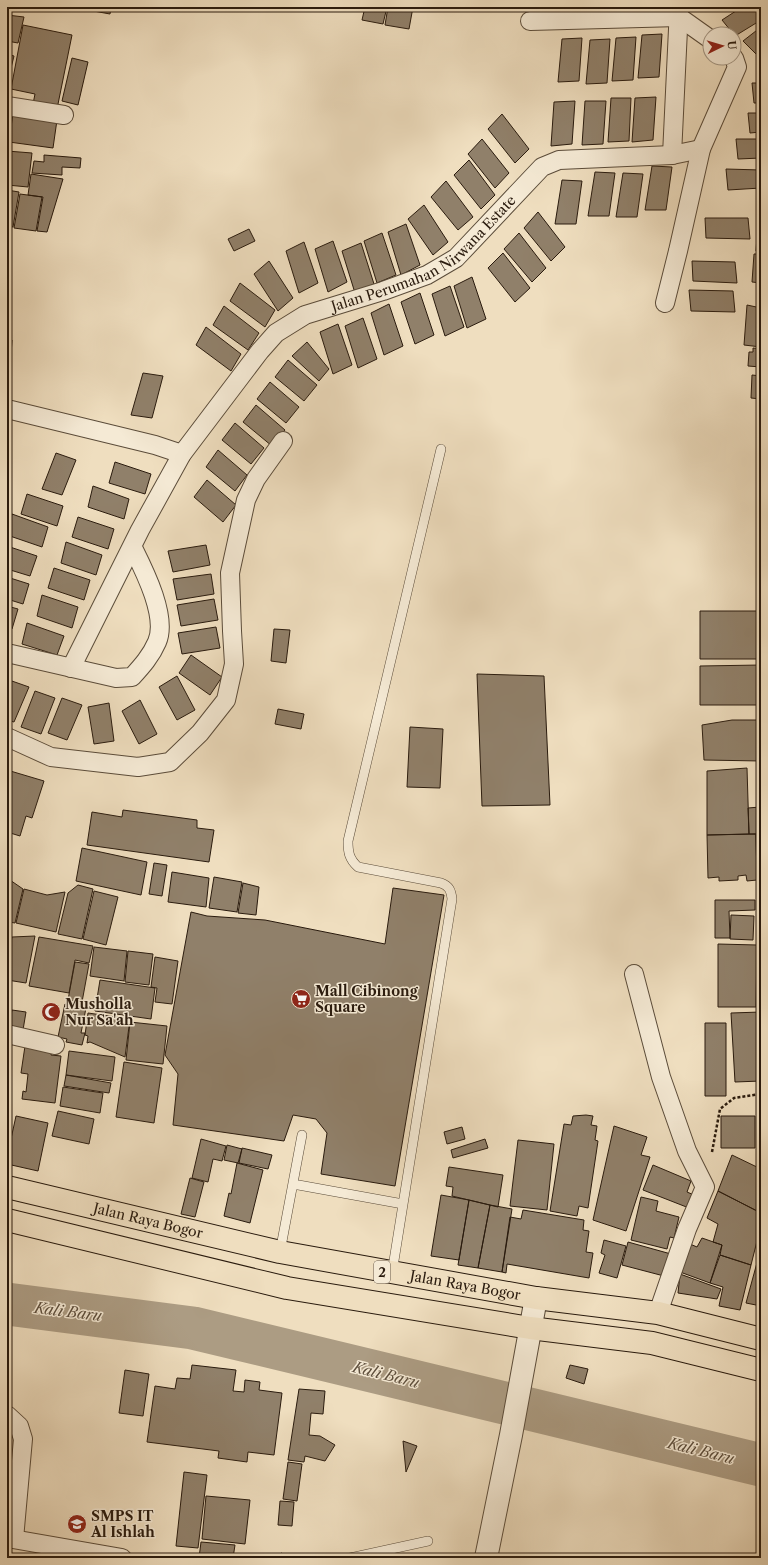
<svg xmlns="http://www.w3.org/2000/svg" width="768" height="1565" font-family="'Libre Caslon Text',serif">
<rect width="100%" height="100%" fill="#efdebf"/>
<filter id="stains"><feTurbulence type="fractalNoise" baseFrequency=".005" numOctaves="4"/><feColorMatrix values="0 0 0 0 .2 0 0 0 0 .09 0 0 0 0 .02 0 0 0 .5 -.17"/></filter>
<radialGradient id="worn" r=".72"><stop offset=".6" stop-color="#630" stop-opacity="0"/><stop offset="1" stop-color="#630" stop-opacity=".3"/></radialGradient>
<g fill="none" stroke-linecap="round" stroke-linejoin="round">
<path stroke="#ac9c83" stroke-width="43" d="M7 1304 193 1328 761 1465"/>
</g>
<path fill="#90806a" stroke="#2a1b0e" d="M7 7H24L23 11Z
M88 7H123L122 10 111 8 110 14 88 10Z
M365 7H387L383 24 362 20Z
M388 7H413L409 29 385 25Z
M742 7H761V20L735 36 722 20Z
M7 15 24 17 18 43 7 41Z
M23 25 72 35 57 109 33 104 35 94 11 89Z
M761 27V54L758 56 743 41Z
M662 34 659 77 638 78 642 35Z
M636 37 633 80 612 81 616 38Z
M582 38 579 81 558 82 562 39Z
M610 39 607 83 586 84 590 40Z
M7 54 14 56 10 72 7 71Z
M758 56H761V76H760Z
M72 58 88 62 78 105 62 101Z
M752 83H761V103H754Z
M656 97 653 140 632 142 635 98Z
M611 98H631L629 141 608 142Z
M575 101 572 144 551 146 554 102Z
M585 101H606L603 144 582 145Z
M13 113 57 120 53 148 9 142Z
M748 113H761V132L750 133Z
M502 114 529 149 515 163 488 129Z
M482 139 509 173 495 188 468 154Z
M736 139H761V158L738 159Z
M7 151 32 153 28 187 7 185Z
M44 155 81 158 80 168 62 167V175L32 173 34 161 44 162Z
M469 160 495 195 481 209 454 175Z
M652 166 672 167 666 210H645Z
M726 169 761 170V188L728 190Z
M595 172 615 173 609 216H588Z
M623 173 643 174 637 217H616Z
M31 174 63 179 47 232 37 231 43 197 28 195Z
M562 180 582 181 576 224H555Z
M446 181 473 217 458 230 431 197Z
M7 190 19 192 13 227 7 226Z
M20 194 42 197 36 231 14 228Z
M424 205 448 242 433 255 408 219Z
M538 212 565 247 551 261 524 228Z
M705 218H748L750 239 706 238Z
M761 223V251H756L757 236Z
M406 224 420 265 401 275 388 232Z
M249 229 255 241 234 251 228 239Z
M382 233 396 275 377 283 364 241Z
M519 233 546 268 532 282 504 249Z
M333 241 347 282 328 292 315 249Z
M304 242 318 283 299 293 286 251Z
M361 243 374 284 355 293 342 251Z
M503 253 530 288 515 302 488 268Z
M754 254H761V283L752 282Z
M269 261 293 298 278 311 254 274Z
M692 261 735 262 737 283 693 281Z
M472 277 486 319 467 328 454 286Z
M240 283 275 310 265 327 230 301Z
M450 286 464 327 445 336 432 294Z
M689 290 733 291 735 312 691 311Z
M420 293 434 335 415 344 401 302Z
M389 304 403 346 384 355 371 313Z
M747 305 761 308V347L744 345Z
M224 306 259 333 248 350 213 325Z
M363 318 377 359 358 368 345 326Z
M338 324 352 365 333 374 320 332Z
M206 327 241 354 231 371 196 345Z
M7 340H12L11 355H7Z
M307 342 329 369 319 381 292 356Z
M753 348 761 349V367L748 366 749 352H753Z
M288 360 317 385 304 401 275 377Z
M143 373 163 376 152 418 131 415Z
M752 375 761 376V399L751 398Z
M270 382 299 407 286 423 257 399Z
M256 405 285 430 272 446 243 422Z
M235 423 264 448 251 464 222 440Z
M218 450 247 475 235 491 206 467Z
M56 453 76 460 62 495 42 489Z
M115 462 151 474 145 494 109 483Z
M207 480 236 505 223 522 194 497Z
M93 486 129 499 124 519 88 507Z
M27 494 63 506 57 526 21 514Z
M12 514 48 527 42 547 7 535Z
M78 517 114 529 108 549 72 537Z
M66 542 102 555 96 575 61 563Z
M206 545 210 565 173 572 168 551Z
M7 546 37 556 30 576 7 569Z
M54 568 90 580 84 600 48 588Z
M211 574 214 594 177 600 173 579Z
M7 577 29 584 23 604 7 599Z
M42 595 78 607 72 628 37 616Z
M214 599 218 620 181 626 177 605Z
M7 606 18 609 12 629 7 628Z
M700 611H761V659H700Z
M27 623 64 636 57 655 22 644Z
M216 627 220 648 182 654 178 633Z
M274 629 290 630 286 663 271 661Z
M191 655 222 677 210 695 179 673Z
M761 665V705H700V666Z
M477 674 544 676 550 805 482 806Z
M177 676 195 710 177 720 159 687Z
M9 680 29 687 14 722 7 720V684Z
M35 691 55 698 41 734 21 727Z
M62 698 82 705 67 740 48 733Z
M140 700 157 734 139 744 122 711Z
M109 703 114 741 94 744 88 707Z
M278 709 304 714 301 729 275 724Z
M732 720H761V761L704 760 702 725Z
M410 727 443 729 440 788 407 787Z
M747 768 749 834 707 835V771Z
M7 770 44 781 32 818 26 816 20 836 7 832Z
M758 770H761V800H760Z
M760 800H761V834H749L748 808 760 807Z
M123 810 197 820V828L214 830 209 862 87 845 92 812 122 817Z
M756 834 757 880 747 881 746 875 738 876V880L719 881V877L708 878 707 835Z
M756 834H761V880H757Z
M82 848 147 862 141 895 76 881Z
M154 863 167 865 162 896 149 894Z
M172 872 209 878 206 907 168 902Z
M214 877 242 882 237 912 209 908Z
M7 878 23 889 15 923 9 922V927H7Z
M243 883 259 887 256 915 238 913Z
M78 885 93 889 82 939 58 934 68 893Z
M393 888 444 895 395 1186 321 1174 327 1133 316 1119 293 1115 284 1141 173 1125 178 1074 165 1055 191 912 207 916 265 920 385 944Z
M24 889 47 895 65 892 56 932 16 923Z
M94 891 118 897 106 945 83 939Z
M715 900H755V910L729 911 730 938H715Z
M731 915 754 916 753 940 730 939Z
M7 935 11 936 7 959Z
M35 936 26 983 7 980V965L12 937Z
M39 937 93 946 89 963 75 960 69 993 29 986Z
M718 944 757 945 756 1007H718Z
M759 944H761V1003Z
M94 947 127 951 124 981 90 976Z
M128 951 153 954 149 985 125 982Z
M155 957 178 961 172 1004 155 1002 157 988 151 987Z
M75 962 89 964 82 1002 68 1000Z
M100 980 155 988 151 1019 95 1011Z
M65 1004 86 1008 81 1033H85L82 1045 66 1042 67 1039 58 1037Z
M12 1010 26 1012 23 1030 9 1027Z
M761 1012V1081L735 1082 731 1013Z
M88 1013 130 1019 125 1057 90 1042 87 1043 88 1036 85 1035Z
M130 1022 167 1026 163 1064 126 1060Z
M705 1023H726V1096H705Z
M25 1046 52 1050 51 1055 61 1056 55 1103 22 1099 23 1091 26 1092 28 1074 21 1073Z
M69 1051 115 1057 112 1081 66 1075Z
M124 1062 162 1068 154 1123 116 1117Z
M66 1075 111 1083 109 1093 64 1086Z
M63 1087 103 1093 100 1113 60 1106Z
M758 1106H761V1149H757Z
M58 1111 94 1119 89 1144 52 1136Z
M586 1115 593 1116 591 1125 597 1126 595 1140 598 1141 588 1208 579 1206 577 1216 550 1211 564 1124 571 1125 573 1116Z
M16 1116 48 1123 38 1171 7 1164V1147L9 1148Z
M721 1116H755V1148H721Z
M614 1126 647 1137 641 1155 650 1157 626 1231 593 1220Z
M462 1127 465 1139 447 1144 444 1132Z
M201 1139 226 1146 222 1161 213 1159 208 1182 192 1178Z
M485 1139 488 1148 453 1158 451 1150Z
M518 1140 554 1144 547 1210 510 1206Z
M227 1145 242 1149 238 1163 224 1160Z
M242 1148 272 1155 268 1169 239 1163Z
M757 1149H761V1164H757Z
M732 1155 761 1169V1213L718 1191Z
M237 1163 263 1170 250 1223 224 1216 229 1193 231 1194Z
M653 1165 691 1181 687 1192 694 1195 689 1208 643 1190Z
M449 1167 503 1175 498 1207 452 1196 453 1187 446 1186Z
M190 1178 204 1182 195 1217 181 1214Z
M718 1191 761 1213V1225L751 1265 720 1255 722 1245 713 1242 718 1224 707 1218Z
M441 1195 469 1200 459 1260 431 1256Z
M641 1197 658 1201 656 1211 679 1217 674 1238 670 1237 667 1249 631 1240Z
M469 1200 490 1205 478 1268 458 1265Z
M490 1205 512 1209 502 1272 478 1268Z
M523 1210 584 1220 583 1230 589 1231 586 1252 593 1253 589 1278 507 1264 506 1273 502 1272 510 1217 521 1219Z
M702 1238 722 1245 710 1283 680 1272 690 1244 697 1247Z
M604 1240 626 1246 617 1278 599 1273 605 1255 601 1253Z
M628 1242 671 1254 664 1276 622 1265Z
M761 1248V1306L746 1303Z
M720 1255 751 1265 740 1310 719 1306 723 1287 710 1283Z
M680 1274 721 1289 717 1299 678 1293Z
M192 1365 236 1370 233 1391 244 1392 245 1380 260 1382 259 1390 282 1393 274 1455 248 1452 247 1462 218 1458 219 1451 147 1442 155 1386 175 1389 177 1378 190 1379Z
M570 1365 588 1369 584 1384 566 1378Z
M125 1370 149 1374 143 1416 119 1413Z
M299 1389 325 1391 323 1414 311 1413 309 1435 320 1436 335 1445 325 1461 305 1456 304 1462 288 1460Z
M403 1441 417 1446 406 1472Z
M288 1462 302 1464 297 1501 283 1499Z
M184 1472 207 1475 198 1548 176 1546Z
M206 1496 250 1500 245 1544 202 1539Z
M280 1501 294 1502 292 1526 278 1525Z
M201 1542 235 1545 233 1558H199Z
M281 1553 290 1556 289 1558H279Z"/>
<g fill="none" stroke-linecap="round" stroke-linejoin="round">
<defs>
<path id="service" d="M293 1184 403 1204
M280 1252 302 1135
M392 1273 452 899C451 890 449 886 441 883L358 867C349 859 348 852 348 841L441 449
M350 1558 428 1541"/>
<g id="minor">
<path d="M530 21 679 17 710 39"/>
<path d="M7 106 64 115"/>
<path d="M672 155 679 8"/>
<path d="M665 303 678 251 701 149 737 67 734 58"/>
<path d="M7 409 155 445 182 454"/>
<path d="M7 653 116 678 132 677C142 666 151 656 157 642 168 617 144 570 133 548"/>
<path id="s1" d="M71 668 140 530 182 454 260 351 276 333 305 315 383 291 427 275 456 258 542 167 559 160 672 155 701 149"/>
<path d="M7 737 51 757 138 767 170 762 200 733 226 700 234 664 232 631 230 573 246 500 256 479 283 441"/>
<path d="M634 974 661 1077 687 1151 705 1187 687 1229 658 1313"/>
<path d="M7 1034 55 1045"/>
<path d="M7 1415 19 1426 23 1439 14 1539"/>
<path d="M7 1538 122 1558"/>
</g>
<path id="tertiary" d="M486 1558 511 1435 536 1298"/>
<g id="trunk">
<path id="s2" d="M7 1187 280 1252 536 1298 658 1313 761 1339"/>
<path d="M7 1220 287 1288 530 1328 652 1343 761 1370"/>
</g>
</defs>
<use href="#service" stroke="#5b4c3a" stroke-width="10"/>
<use href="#minor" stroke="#5b4c3a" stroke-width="20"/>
<use href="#tertiary" stroke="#5b4c3a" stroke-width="24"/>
<use href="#trunk" stroke="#2a1b0e" stroke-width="24"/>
<path stroke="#2a1b0e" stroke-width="2.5" stroke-dasharray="3 2" stroke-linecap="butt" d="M712 1152 720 1109 734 1098 761 1094"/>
<use href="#service" stroke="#f5ead5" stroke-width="9"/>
<use href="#minor" stroke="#f5ead5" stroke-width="18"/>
<use href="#tertiary" stroke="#f5ead5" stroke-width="22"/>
<use href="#trunk" stroke="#efdebf" stroke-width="22"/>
</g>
<defs>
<symbol id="supermarket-disc" viewBox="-11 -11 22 22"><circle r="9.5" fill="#8f2418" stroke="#f5ead5"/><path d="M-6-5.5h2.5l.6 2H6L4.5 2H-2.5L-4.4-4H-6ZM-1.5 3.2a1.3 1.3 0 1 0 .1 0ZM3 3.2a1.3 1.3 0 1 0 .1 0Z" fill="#fff"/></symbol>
<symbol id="mosque-disc" viewBox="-11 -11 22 22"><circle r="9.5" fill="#8f2418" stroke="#f5ead5"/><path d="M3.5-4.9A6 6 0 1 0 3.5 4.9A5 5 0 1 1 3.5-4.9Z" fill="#fff"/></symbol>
<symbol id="school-disc" viewBox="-11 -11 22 22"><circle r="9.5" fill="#8f2418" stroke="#f5ead5"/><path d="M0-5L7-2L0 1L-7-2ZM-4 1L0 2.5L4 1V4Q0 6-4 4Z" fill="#fff"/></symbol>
</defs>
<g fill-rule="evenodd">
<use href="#supermarket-disc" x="290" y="988" width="22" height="22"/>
<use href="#mosque-disc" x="40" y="1001" width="22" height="22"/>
<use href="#school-disc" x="66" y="1513" width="22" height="22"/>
</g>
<g text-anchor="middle" stroke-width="3" stroke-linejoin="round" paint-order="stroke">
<rect fill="#f5ead5" stroke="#67594a" stroke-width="1" x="374" y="1261" width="16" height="22" rx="3"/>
<g font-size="13" font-weight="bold" fill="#2a1b0e">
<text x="382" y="1277">2</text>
</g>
<g font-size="14" fill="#2a1b0e" stroke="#f5ead5">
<text dy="5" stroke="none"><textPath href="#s1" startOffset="565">Jalan Perumahan Nirwana Estate</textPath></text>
<text dy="5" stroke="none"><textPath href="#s2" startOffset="145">Jalan Raya Bogor</textPath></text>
<text dy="5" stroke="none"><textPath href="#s2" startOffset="469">Jalan Raya Bogor</textPath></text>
</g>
<g font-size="14" font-weight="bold" fill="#2a1b0e" stroke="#f5ead5" text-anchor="start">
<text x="315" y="996">Mall Cibinong<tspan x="315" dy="16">Square</tspan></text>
<text x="65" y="1009">Musholla<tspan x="65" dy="16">Nur Sa'ah</tspan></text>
<text x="91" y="1521">SMPS IT<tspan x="91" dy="16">Al Ishlah</tspan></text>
</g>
<g font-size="15" font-style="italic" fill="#5e4f3d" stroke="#f5ead5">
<text transform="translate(68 1312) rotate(7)" y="5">Kali Baru</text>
<text transform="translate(386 1375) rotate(14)" y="5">Kali Baru</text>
<text transform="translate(701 1451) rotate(14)" y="5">Kali Baru</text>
</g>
</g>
<rect width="768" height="1565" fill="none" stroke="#efdebf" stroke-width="24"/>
<rect x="8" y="8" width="752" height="1549" fill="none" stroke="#2a1b0e" stroke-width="2"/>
<rect x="12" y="12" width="744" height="1541" fill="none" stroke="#2a1b0e"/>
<g transform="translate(722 46) rotate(85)"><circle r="19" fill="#f5ead5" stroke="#a49785"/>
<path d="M0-3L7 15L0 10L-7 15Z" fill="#8f2418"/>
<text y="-6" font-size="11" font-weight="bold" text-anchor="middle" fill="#2a1b0e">U</text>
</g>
<rect width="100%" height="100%" filter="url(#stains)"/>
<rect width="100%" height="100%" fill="url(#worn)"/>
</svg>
